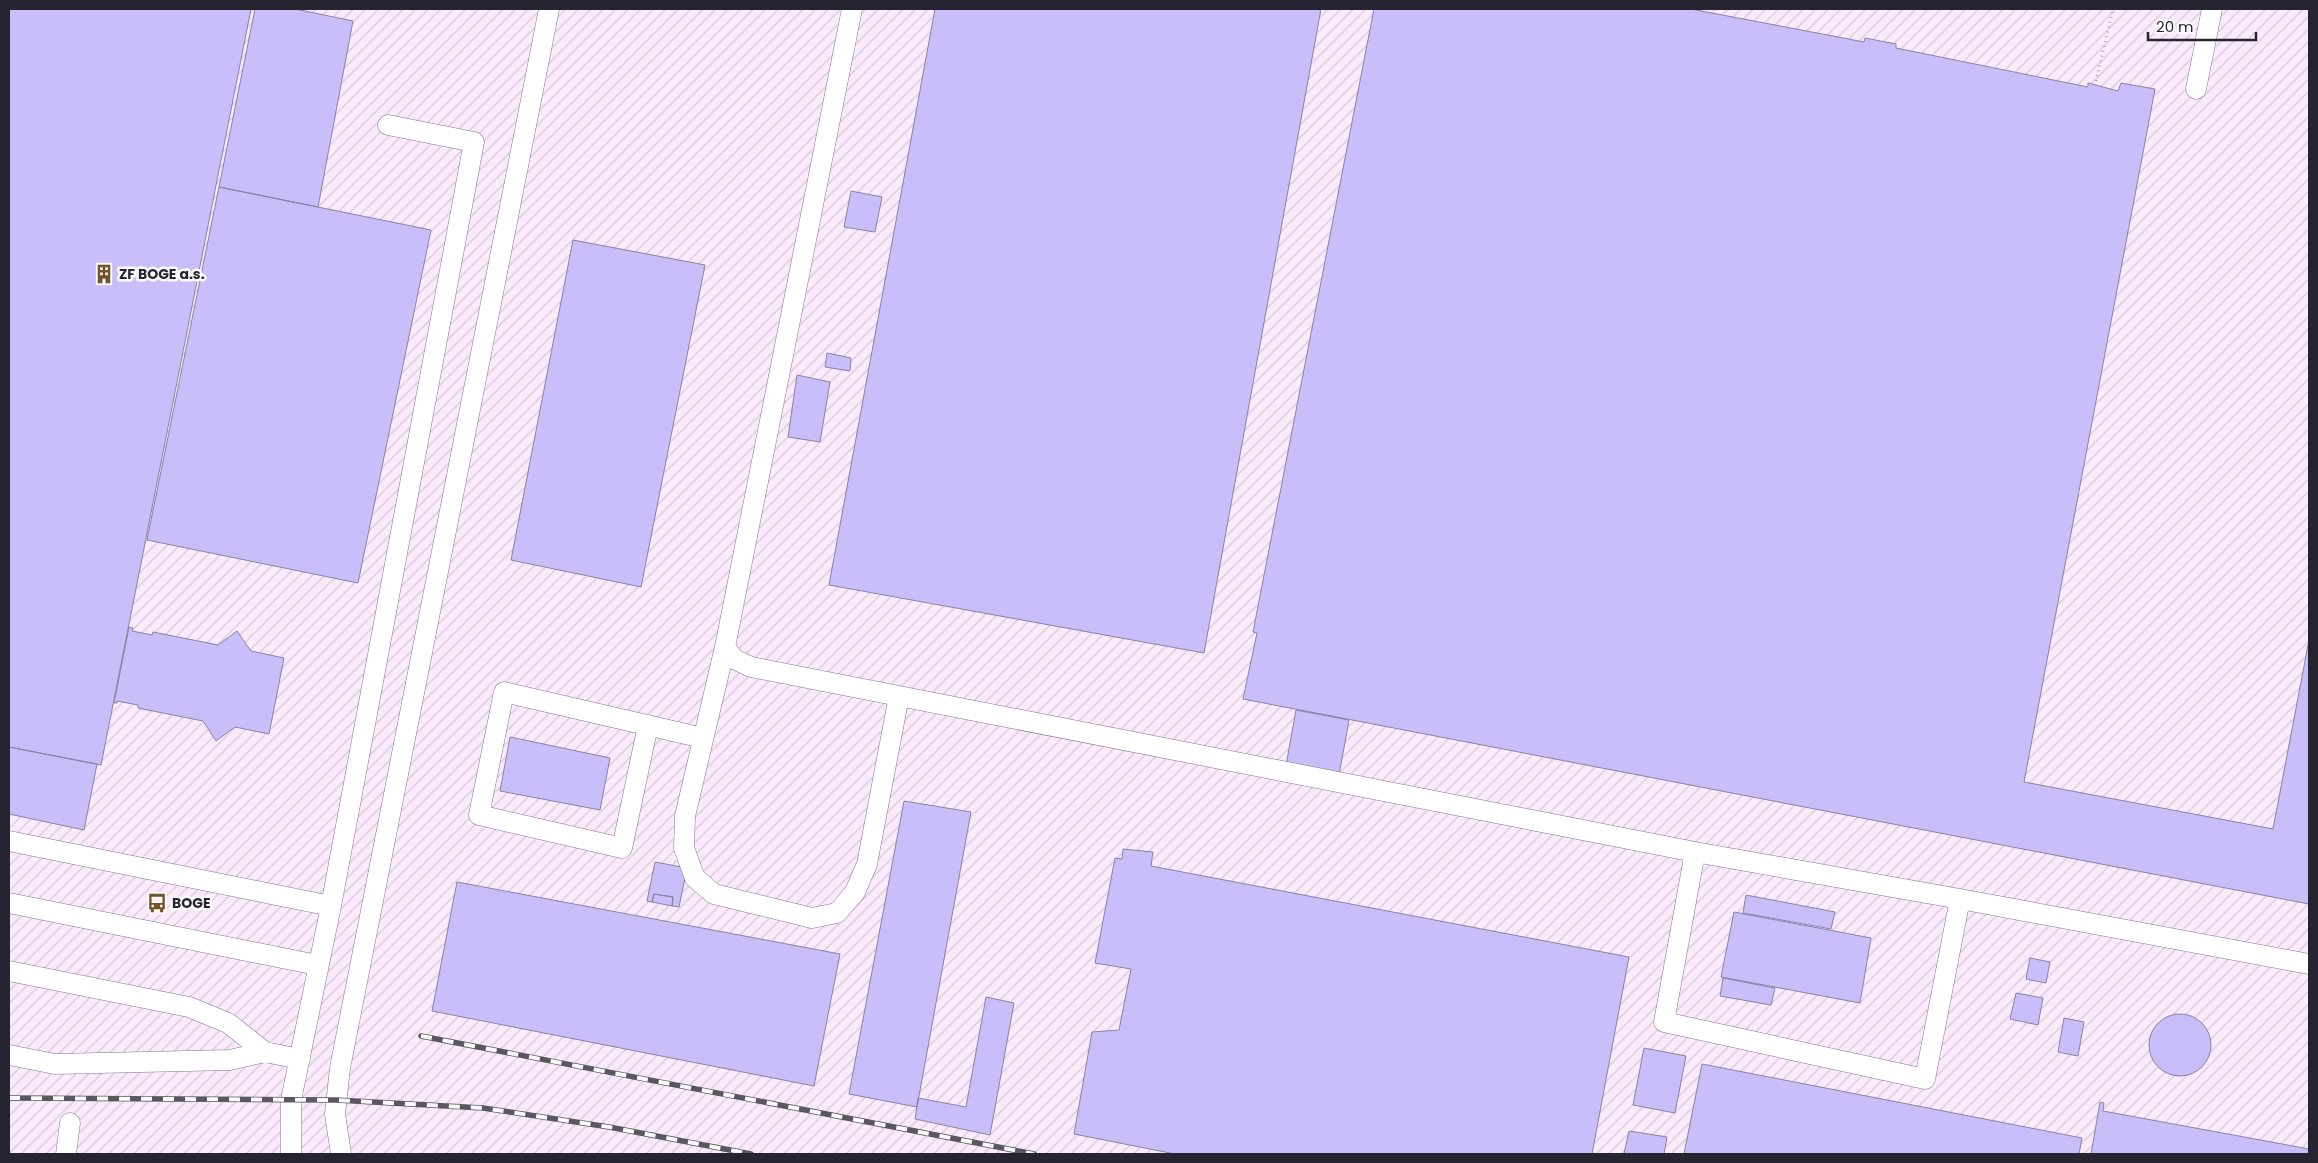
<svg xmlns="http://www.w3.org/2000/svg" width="2318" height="1163" font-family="Poppins,sans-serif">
<defs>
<pattern id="industrial-furrows" width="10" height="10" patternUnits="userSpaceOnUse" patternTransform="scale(1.25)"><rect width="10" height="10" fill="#fbeafc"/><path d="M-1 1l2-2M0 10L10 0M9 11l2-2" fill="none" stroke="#d7c9d8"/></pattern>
</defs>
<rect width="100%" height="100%" fill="#fafafa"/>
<path fill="url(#industrial-furrows)" d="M9 9H2309V1154H9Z"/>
<path fill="#c9bdfa" stroke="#8983a3" d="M9 9H251L101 765 9 747Z
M255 9H295L353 21 318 207 219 187Z
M935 9H1321L1204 653 829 585Z
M1374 9H1691L1864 42 1865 38 1896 44V48L2088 87V83L2118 91 2121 83 2155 89 2024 782 2273 829 2309 640V904L1243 699 1257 633 1253 632Z
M219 187 431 230 358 583 147 540Z
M851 191 882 197 875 232 844 227Z
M573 240 705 265 641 587 511 560Z
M827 353 851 358 850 371 825 367Z
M797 375 830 382 820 442 788 437Z
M129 627 133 628 132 631 152 635 153 632 218 645 237 631 251 651 284 658 269 734 235 727 216 741 203 721 138 708V705L117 701V703H114Z
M1296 710 1349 720 1338 781 1285 771Z
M510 737 610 758 600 810 500 791Z
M9 747 97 764 84 830 9 814Z
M904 801 971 812 917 1107 849 1094Z
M1123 849 1153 852 1151 866 1629 957 1592 1154H1175L1074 1134 1092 1032 1119 1030 1131 969 1095 963 1115 858 1122 859Z
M655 862 687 868 679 907 672 906 673 897 654 894 652 902 647 901Z
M457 882 840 954 814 1086 432 1011Z
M654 894 673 897 672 906 652 902Z
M1746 895 1835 912 1831 929 1743 913Z
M1734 912 1871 938 1860 1003 1721 977Z
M2030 958 2050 962 2046 983 2026 979Z
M1723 978 1775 988 1771 1005 1720 996Z
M2016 993 2043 998 2038 1025 2010 1019Z
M986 997 1014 1003 990 1135 915 1119 918 1098 966 1107Z
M2149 1045a31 31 0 1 1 62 0a31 31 0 1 1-62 0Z
M2064 1018 2084 1022 2078 1056 2058 1052Z
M1644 1048 1686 1056 1675 1113 1633 1105Z
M1702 1064 2082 1138 2079 1154H1684Z
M2100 1102 2104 1103 2103 1111 2309 1149V1154H2091Z
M1629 1131 1667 1137 1664 1154H1624Z"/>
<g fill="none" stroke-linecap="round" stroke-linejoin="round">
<defs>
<path id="service" d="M852 9 725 647 734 659 751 667 1695 852 1960 899 1925 1079 1664 1022 1695 852
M2196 89 2212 9
M725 647 685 816 684 848 695 878 714 894 812 918 837 913 855 892 867 864 899 696
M648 725 622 848 479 815 504 692 703 738
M9 841 331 906
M1960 899 2309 964
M9 903 317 965
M9 971 189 1007 228 1023 265 1052 300 1059
M9 1055 55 1064 230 1060 265 1052
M66 1154 70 1123
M291 1154V1100L331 906 474 142 388 125
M341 1154 335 1114 340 1068 549 9"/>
</defs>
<use href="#service" stroke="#807796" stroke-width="21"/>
<path stroke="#adacb1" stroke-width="3" stroke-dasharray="1 4" stroke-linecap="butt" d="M2096 81 2113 9"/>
<use href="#service" stroke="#fff" stroke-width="20"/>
<defs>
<path id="rail" d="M421 1036 1034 1154
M9 1098 336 1100 483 1108 609 1127 751 1154"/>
</defs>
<use href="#rail" stroke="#5a5761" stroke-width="5.5"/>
<use href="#rail" stroke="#fafafa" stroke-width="4" stroke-dasharray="11" stroke-linecap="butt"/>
</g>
<defs>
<symbol id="building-bare" viewBox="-9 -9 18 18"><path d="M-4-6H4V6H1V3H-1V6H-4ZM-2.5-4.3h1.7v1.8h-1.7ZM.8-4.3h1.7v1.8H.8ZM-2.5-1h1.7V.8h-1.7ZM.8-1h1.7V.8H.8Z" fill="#6f5427" stroke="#fafafa" stroke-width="2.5" paint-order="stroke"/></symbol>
<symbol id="bus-bare" viewBox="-9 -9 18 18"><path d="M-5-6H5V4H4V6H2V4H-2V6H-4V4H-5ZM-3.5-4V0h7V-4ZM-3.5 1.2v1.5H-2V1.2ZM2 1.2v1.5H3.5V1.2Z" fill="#6f5427" stroke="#fafafa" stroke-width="2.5" paint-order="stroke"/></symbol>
</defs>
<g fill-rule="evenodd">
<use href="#building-bare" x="90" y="260" width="28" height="28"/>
<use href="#bus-bare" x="143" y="889" width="28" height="28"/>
</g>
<g text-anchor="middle" stroke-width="5" stroke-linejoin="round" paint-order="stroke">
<g font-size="14" font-weight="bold" fill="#272431" stroke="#fafafa" text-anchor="start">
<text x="119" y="279">ZF BOGE a.s.</text>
<text x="172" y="908">BOGE</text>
</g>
</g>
<rect width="2318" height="1163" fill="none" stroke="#272431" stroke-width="20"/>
<path d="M2148 32v8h108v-8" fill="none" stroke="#272431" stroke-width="2.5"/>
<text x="2156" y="32" font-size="15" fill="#272431" stroke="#fafafa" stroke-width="4" paint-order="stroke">20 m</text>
</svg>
